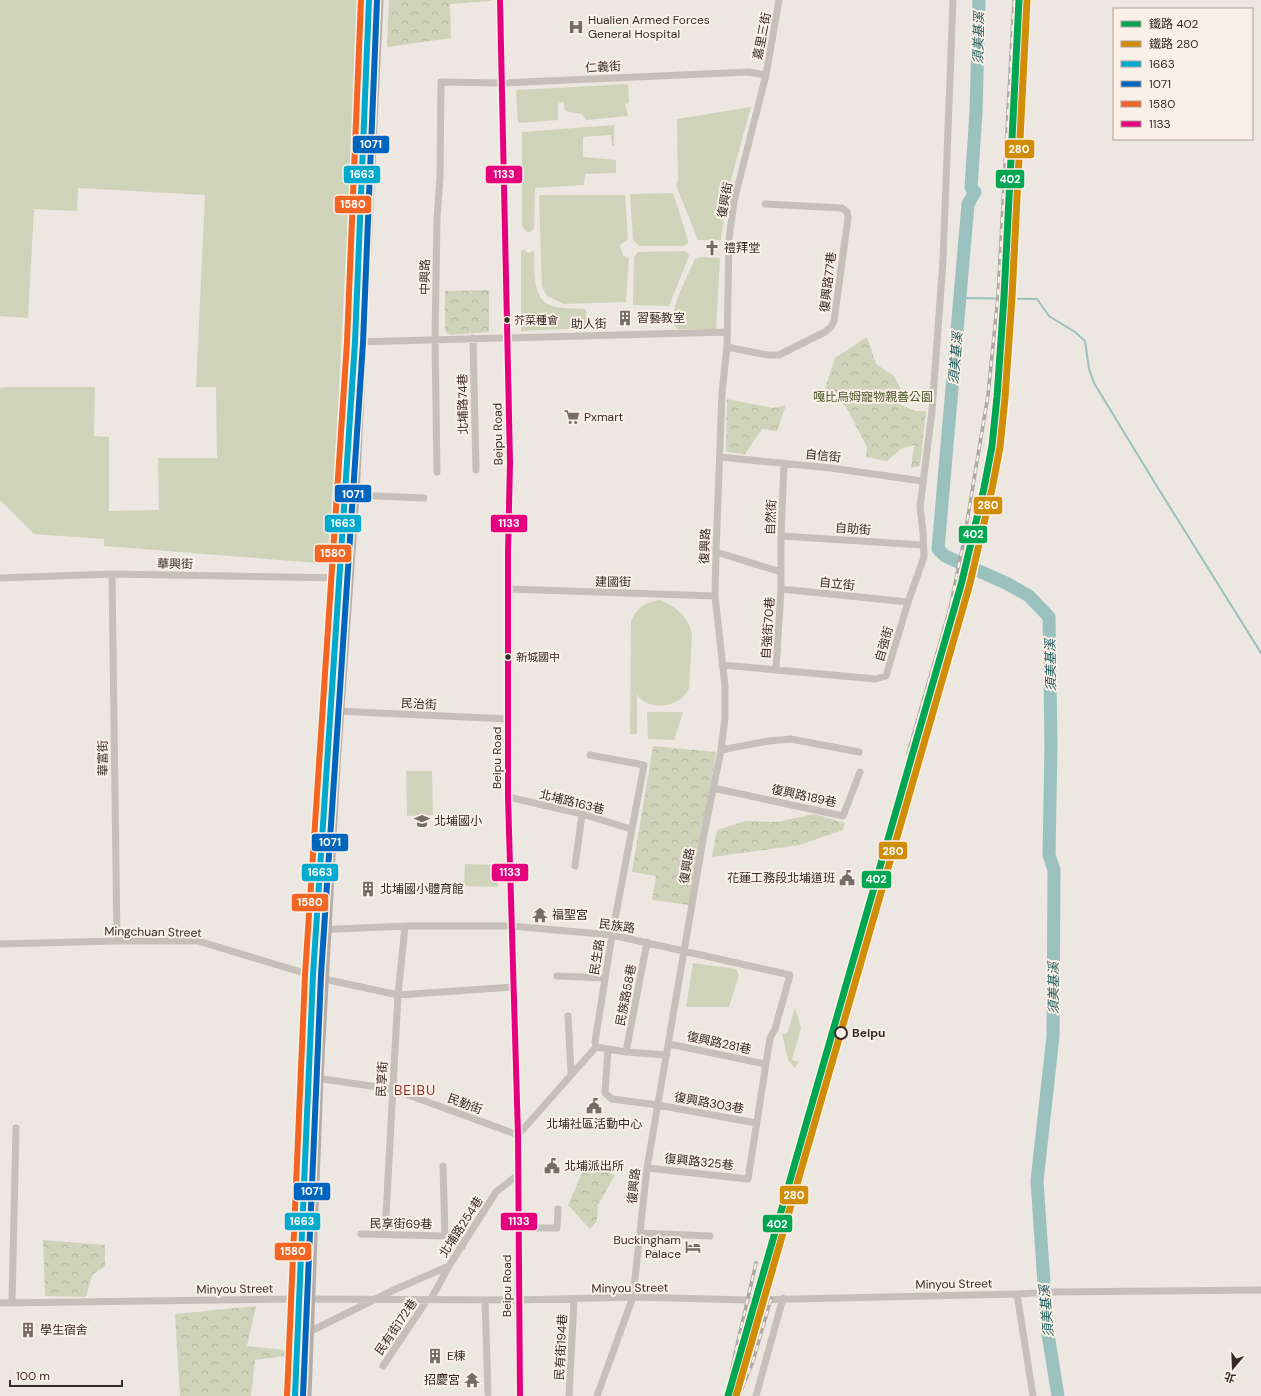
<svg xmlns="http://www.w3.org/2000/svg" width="1261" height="1396" font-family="'DM Sans','Noto Sans TC',sans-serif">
<defs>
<pattern id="forest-crowns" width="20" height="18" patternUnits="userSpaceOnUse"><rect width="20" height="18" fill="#cfd3ba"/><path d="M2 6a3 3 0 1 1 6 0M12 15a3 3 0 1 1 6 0" fill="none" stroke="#b2b5a0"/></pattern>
</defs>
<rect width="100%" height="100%" fill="#ede7e1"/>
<path fill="#cfd3ba" d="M0 0H359L330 564 104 546V539L34 534 0 500V388L3 387H95L94 436 109 437V511L159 510 158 458H217L216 387H196L205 195 78 188 77 211 34 209 28 318 0 316Z
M628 84 629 103 625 104 628 116 586 120 582 114 565 111 563 101 558 104V120L518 123 516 90Z
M751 107 727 194 721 240H698L676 185 678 181 677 119Z
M614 125V146H612L611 135 583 137V157L616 160V173L585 174 584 185 535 188 534 229 528 233 522 226V132Z
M673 193 688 240 687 244 683 246H639L633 240 630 194Z
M539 195H625L628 239 620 245 623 255 629 259 626 302 564 304 547 296 542 287Z
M524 249 528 253 534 251C535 267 531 300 552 306 562 309 575 308 586 309L587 328 521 331V251Z
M684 251 688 253 689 256 669 306 633 305 634 257 638 252Z
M701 257 720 258 716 329H678L674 325C670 306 687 278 695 259Z
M660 600C676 606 688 617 692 633L689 688C682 707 648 713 637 694V734H630L631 621C636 608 647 601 660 600Z
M647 712H683L674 740 648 739Z
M406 771H432L433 815 407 816Z
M465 864 498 865V887L464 886Z
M693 963 736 969 739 975 729 1007H686Z
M795 1008 801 1028 792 1060 799 1062 795 1068 788 1060 782 1034 778 1033 787 1034Z"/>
<path fill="url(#forest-crowns)" d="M389 0H491V1L450 4 451 38 387 47Z
M489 290V332L450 335 445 331V291Z
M867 337 876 364 894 376 901 389V405L915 411H926L920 466 911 468 914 445 901 449 887 461 866 457 867 447 846 407 825 388 835 358Z
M727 399 773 408 786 405 777 431 762 429 745 454 726 452Z
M653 746 716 752 689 905 652 900 656 876 632 872Z
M814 814 845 823 843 830 800 845 712 857 717 830 745 821 777 822Z
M586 1164 615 1175 598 1205 597 1221 590 1229 568 1205Z
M43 1240 105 1245V1266L92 1275 86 1297 45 1296Z
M256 1306 247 1346 286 1350 285 1356 255 1360 251 1396H180L175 1314Z"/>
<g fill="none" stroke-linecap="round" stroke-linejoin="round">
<path stroke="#9bc1bf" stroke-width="2" d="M961 298 1037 299 1049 316 1075 332 1085 341 1089 369 1094 383 1153 480 1261 653"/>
<path stroke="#9bc1bf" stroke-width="13" d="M979 0 976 112 971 188 975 192 968 204 938 549 945 556 1006 583 1029 596 1049 617 1051 745 1049 855 1054 870 1053 1036 1037 1181 1047 1328 1058 1396"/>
<path stroke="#c7bfb9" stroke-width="7" d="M500 0 510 462 508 553 509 589 508 797 518 1135V1300L520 1396
M473 338 476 470
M357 342 727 332
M727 347 767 355H779L825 332 831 327 834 321 848 218 847 212 842 208 765 204
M720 457 831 468 922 481
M784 463 781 536V589L908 602
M437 472 435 340 437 219 440 177 441 82 502 83 748 72 766 75
M355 495 424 498
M781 536 923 545
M716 552 781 572
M112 574 117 941
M0 578 112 574 343 578
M509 589 715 596
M722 665 876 679 886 676 908 602 924 557 923 532 920 507 932 411 943 260 953 0
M776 669 781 589
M336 711 508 719
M721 750 768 741 791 739 859 752
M713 788 843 816 860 772
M508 797 582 814 631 829
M575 866 582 814
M317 930 405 926H511L612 935 790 975 775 1029 770 1038 748 1179 647 1168
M0 944 117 941H198L324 979 398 995 514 987
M557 976 605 978
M568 1016 571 1073
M669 1044 765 1064
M596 1047 626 1052 667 1055
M608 1049 605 1093 612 1099 658 1105 756 1123
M626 1052 647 942
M309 1077 392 1089 518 1135 596 1047 595 1042 612 935 644 765 590 755
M443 1166 445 1236
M519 1228H557L558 1209
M640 1233 710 1236
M361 1234 445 1236 462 1247
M385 1234 398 995 405 926
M1017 1294 1033 1396
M431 1299 449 1266 496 1192 519 1174
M485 1300 488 1393
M12 1302 16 1128
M0 1303 298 1299 518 1300 633 1297 747 1300 1017 1294 1053 1292 1261 1290
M309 1332 396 1289 449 1266
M383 1366 427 1300
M569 1396 574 1300
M597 1396 633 1297 647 1168 704 834 721 750 725 718V686L715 596 716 552 722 393 727 347 729 240 734 201 766 75 779 0
M756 1396 783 1298"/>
<path stroke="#b5ada9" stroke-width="9" d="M295 1396 313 975 355 342 369 0
M307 1396 319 1078 336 765 355 495 379 0"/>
<defs>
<path id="rail" d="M908 753 950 608 964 540 988 395 998 296 1014 0
M733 1363 756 1263
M726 1396 734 1359
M734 1396 799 1184 842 1034 905 797 966 587 977 545 997 447 1003 398 1024 0
M739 1396 753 1361 771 1299"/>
</defs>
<use href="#rail" stroke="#aea7a3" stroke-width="3.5"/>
<use href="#rail" stroke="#faf0e7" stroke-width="2" stroke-dasharray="6" stroke-linecap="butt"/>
<defs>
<path id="bus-1" d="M295 1396 313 975 355 342 369 0"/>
<path id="bus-2" d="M303 1396 321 975 363 343 377 0"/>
<path id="bus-3" d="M287 1396 305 975 347 342 361 0"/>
<path id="bus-4" d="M500 0 510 462 508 553V797L518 1135 520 1396"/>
</defs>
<use href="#bus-1" stroke="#faf0e7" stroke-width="9"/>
<use href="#bus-2" stroke="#faf0e7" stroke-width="9"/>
<use href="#bus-3" stroke="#faf0e7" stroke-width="9"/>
<use href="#bus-4" stroke="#faf0e7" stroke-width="9"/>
<use href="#bus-1" stroke="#00a9ce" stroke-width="6"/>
<use href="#bus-2" stroke="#0065bd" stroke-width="6"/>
<use href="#bus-3" stroke="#f26522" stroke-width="6"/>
<use href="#bus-4" stroke="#e5007d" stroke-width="6"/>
<defs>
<path id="rail-1" d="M728 1396 961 585 984 488 992 446 997 397 1004 297 1019 0"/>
<path id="rail-2" d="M736 1396 969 587 992 489 1000 447 1005 398 1012 297 1027 0"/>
</defs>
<use href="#rail-1" stroke="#faf0e7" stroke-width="10"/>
<use href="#rail-2" stroke="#faf0e7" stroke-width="10"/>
<use href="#rail-1" stroke="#00a651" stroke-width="7"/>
<use href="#rail-2" stroke="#d18d08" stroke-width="7"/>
</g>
<defs>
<symbol id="hospital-bare" viewBox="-9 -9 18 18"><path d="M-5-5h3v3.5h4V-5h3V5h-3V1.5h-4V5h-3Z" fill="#776d68" stroke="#faf0e7" stroke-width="2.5" paint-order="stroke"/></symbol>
<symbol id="church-bare" viewBox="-9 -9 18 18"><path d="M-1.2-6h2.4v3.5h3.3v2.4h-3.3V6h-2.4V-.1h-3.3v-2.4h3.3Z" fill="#776d68" stroke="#faf0e7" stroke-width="2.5" paint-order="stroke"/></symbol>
<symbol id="building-bare" viewBox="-9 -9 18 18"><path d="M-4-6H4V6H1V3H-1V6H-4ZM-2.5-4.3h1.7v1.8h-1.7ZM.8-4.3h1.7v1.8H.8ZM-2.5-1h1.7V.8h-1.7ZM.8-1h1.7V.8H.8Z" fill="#776d68" stroke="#faf0e7" stroke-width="2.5" paint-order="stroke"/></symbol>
<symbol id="supermarket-bare" viewBox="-9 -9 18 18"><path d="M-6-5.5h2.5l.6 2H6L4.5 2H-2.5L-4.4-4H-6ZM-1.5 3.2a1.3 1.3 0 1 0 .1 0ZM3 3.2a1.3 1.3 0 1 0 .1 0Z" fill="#776d68" stroke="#faf0e7" stroke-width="2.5" paint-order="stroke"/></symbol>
<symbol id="school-bare" viewBox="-9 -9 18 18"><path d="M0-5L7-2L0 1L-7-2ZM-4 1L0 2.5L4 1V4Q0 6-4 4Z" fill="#776d68" stroke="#faf0e7" stroke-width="2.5" paint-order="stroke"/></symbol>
<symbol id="civic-bare" viewBox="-9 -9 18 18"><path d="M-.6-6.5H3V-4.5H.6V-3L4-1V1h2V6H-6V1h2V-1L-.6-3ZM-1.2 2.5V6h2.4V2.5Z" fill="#776d68" stroke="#faf0e7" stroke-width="2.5" paint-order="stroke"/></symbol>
<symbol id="temple-bare" viewBox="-9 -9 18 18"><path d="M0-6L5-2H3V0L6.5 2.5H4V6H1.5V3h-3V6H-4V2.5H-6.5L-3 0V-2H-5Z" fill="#776d68" stroke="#faf0e7" stroke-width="2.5" paint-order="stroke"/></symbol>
<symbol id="hotel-bare" viewBox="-9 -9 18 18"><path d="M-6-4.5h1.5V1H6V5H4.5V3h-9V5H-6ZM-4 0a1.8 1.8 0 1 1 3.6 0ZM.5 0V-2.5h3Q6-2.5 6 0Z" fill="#776d68" stroke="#faf0e7" stroke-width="2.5" paint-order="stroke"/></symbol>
</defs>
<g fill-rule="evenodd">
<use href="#hospital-bare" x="565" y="16" width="22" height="22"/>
<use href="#church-bare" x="701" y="237" width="22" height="22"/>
<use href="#building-bare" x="614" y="307" width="22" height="22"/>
<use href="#supermarket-bare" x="561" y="406" width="22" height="22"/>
<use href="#school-bare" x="411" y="810" width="22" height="22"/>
<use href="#civic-bare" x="836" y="867" width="22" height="22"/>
<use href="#building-bare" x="357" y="878" width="22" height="22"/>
<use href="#temple-bare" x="529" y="904" width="22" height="22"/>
<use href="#civic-bare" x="583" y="1095" width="22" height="22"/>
<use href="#civic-bare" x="541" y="1155" width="22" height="22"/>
<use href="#hotel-bare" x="682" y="1236" width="22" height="22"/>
<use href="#building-bare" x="17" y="1319" width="22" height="22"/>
<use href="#building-bare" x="424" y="1345" width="22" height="22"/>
<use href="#temple-bare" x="461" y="1369" width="22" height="22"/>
</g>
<g fill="#372b27" stroke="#faf0e7" stroke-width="1.5">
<circle cx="507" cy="320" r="3.5"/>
<circle cx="508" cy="657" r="3.5"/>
</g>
<circle fill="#faf0e7" stroke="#372b27" stroke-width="2" cx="841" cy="1033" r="6"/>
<g text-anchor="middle" stroke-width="4" stroke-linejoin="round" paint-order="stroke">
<g font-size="11" fill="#372b27" stroke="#faf0e7" text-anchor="start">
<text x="514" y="324">芥菜種會</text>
<text x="516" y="661">新城國中</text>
</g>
<g font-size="12" fill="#372b27" stroke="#faf0e7" text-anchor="start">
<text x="588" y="24">Hualien Armed Forces<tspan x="588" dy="14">General Hospital</tspan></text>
<text x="724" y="252">禮拜堂</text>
<text x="637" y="322">習藝教室</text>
<text x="584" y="421">Pxmart</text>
<text x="434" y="825">北埔國小</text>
<text x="835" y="882" text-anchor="end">花蓮工務段北埔道班</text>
<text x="380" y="893">北埔國小體育館</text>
<text x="552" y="919">福聖宮</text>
<text x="594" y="1128" text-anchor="middle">北埔社區活動中心</text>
<text x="564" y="1170">北埔派出所</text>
<text x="681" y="1244" text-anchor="end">Buckingham<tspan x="681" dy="14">Palace</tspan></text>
<text x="40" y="1334">學生宿舍</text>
<text x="447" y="1360">E棟</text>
<text x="460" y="1384" text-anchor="end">招慶宮</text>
</g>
<g font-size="12" fill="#372b27" stroke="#faf0e7">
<text transform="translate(762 36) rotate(-79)" y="4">嘉里三街</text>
<text transform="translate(603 67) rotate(-3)" y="4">仁義街</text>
<text transform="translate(725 200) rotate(-79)" y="4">復興街</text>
<text transform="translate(425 277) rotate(-89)" y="4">中興路</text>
<text transform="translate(828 282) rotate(-83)" y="4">復興路77巷</text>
<text transform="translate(589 324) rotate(-1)" y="4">助人街</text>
<text transform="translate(463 404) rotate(-91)" y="4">北埔路74巷</text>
<text transform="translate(498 434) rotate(-91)" y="4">Beipu Road</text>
<text transform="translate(823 456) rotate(6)" y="4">自信街</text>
<text transform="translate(771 517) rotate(-88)" y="4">自然街</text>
<text transform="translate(853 529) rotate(4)" y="4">自助街</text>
<text transform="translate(705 546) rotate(-88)" y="4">復興路</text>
<text transform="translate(175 564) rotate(1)" y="4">華興街</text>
<text transform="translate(613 582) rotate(1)" y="4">建國街</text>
<text transform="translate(837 584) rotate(6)" y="4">自立街</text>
<text transform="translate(768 628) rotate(-86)" y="4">自強街70巷</text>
<text transform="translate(884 644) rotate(-74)" y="4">自強街</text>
<text transform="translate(419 704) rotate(3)" y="4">民治街</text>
<text transform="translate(103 758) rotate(-91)" y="4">華富街</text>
<text transform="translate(497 758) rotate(-90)" y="4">Beipu Road</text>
<text transform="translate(804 796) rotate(12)" y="4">復興路189巷</text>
<text transform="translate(572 802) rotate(14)" y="4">北埔路163巷</text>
<text transform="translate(687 866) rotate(-80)" y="4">復興路</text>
<text transform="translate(617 926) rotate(8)" y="4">民族路</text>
<text transform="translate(153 932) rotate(1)" y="4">Mingchuan Street</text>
<text transform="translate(597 957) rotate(-81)" y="4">民生路</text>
<text transform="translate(626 995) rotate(-79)" y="4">民族路58巷</text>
<text transform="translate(719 1043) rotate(12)" y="4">復興路281巷</text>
<text transform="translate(382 1079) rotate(-87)" y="4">民享街</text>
<text transform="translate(709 1103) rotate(10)" y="4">復興路303巷</text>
<text transform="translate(465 1104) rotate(20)" y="4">民勤街</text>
<text transform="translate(699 1162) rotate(6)" y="4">復興路325巷</text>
<text transform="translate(634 1186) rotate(-84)" y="4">復興路</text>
<text transform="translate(401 1224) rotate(1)" y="4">民享街69巷</text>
<text transform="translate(461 1227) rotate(-57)" y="4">北埔路254巷</text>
<text transform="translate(954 1284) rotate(-1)" y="4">Minyou Street</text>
<text transform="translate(507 1286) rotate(-90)" y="4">Beipu Road</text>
<text transform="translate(630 1288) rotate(-1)" y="4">Minyou Street</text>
<text transform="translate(235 1289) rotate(-1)" y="4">Minyou Street</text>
<text transform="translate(396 1327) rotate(-56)" y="4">民有街172巷</text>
<text transform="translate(561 1347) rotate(-87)" y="4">民有街194巷</text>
</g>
<g font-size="12" fill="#49572a" stroke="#faf0e7">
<text x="873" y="401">嘎比烏姆寵物親善公園</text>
</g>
<g font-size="12" font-weight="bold" fill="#372b27" stroke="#faf0e7" text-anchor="start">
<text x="852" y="1037">Beipu</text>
</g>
<g font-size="13" font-style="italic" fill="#1b5a5b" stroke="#faf0e7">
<text transform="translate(978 38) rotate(-89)" y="5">須美基溪</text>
<text transform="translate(955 358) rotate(-85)" y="5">須美基溪</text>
<text transform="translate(1050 665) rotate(-91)" y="5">須美基溪</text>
<text transform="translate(1053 988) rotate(-90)" y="5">須美基溪</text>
<text transform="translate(1046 1311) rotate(-95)" y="5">須美基溪</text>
</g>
<g font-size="14" letter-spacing="1" fill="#8a301d" stroke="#faf0e7">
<text x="415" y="1095">BEIBU</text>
</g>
</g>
<g stroke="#faf0e7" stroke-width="1.5">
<rect x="352" y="135" width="38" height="19" rx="4" fill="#0065bd"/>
<rect x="1004" y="139" width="31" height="20" rx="4" fill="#d18d08"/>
<rect x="485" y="165" width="38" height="19" rx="4" fill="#e5007d"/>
<rect x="343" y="165" width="38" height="19" rx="4" fill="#00a9ce"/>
<rect x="995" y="169" width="30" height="20" rx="4" fill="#00a651"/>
<rect x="334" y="195" width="38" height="19" rx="4" fill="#f26522"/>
<rect x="334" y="484" width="38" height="19" rx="4" fill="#0065bd"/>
<rect x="973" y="496" width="30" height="19" rx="4" fill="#d18d08"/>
<rect x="490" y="514" width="38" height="19" rx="4" fill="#e5007d"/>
<rect x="324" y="514" width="38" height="19" rx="4" fill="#00a9ce"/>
<rect x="958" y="525" width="30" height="19" rx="4" fill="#00a651"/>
<rect x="314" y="544" width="38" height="19" rx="4" fill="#f26522"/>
<rect x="311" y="833" width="38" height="19" rx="4" fill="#0065bd"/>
<rect x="878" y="841" width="30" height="19" rx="4" fill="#d18d08"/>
<rect x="301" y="863" width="38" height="19" rx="4" fill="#00a9ce"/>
<rect x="491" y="863" width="38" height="19" rx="4" fill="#e5007d"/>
<rect x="861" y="870" width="31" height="19" rx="4" fill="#00a651"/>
<rect x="291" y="893" width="38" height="19" rx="4" fill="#f26522"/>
<rect x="293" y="1182" width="38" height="19" rx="4" fill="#0065bd"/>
<rect x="779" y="1185" width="30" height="20" rx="4" fill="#d18d08"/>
<rect x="284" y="1212" width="37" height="19" rx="4" fill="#00a9ce"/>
<rect x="500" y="1212" width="38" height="19" rx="4" fill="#e5007d"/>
<rect x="762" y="1214" width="31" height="19" rx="4" fill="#00a651"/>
<rect x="274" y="1242" width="38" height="19" rx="4" fill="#f26522"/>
</g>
<g font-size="11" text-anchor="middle" font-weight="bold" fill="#fff">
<text x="371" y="148">1071</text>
<text x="1019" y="153">280</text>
<text x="504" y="178">1133</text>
<text x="362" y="178">1663</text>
<text x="1010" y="183">402</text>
<text x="353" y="208">1580</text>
<text x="353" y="498">1071</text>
<text x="988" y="509">280</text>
<text x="509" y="527">1133</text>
<text x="343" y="527">1663</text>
<text x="973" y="538">402</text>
<text x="333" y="557">1580</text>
<text x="330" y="846">1071</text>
<text x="893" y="855">280</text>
<text x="320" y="876">1663</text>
<text x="510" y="876">1133</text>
<text x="876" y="883">402</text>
<text x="310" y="906">1580</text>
<text x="312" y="1195">1071</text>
<text x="794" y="1199">280</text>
<text x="302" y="1225">1663</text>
<text x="519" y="1225">1133</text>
<text x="777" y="1228">402</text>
<text x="293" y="1255">1580</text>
</g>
<rect x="1113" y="8" width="140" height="132" fill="#faf0e7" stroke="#aca19a"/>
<rect x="1121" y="21" width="20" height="6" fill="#00a651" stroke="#aca19a"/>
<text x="1149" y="28" font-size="12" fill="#372b27">鐵路 402</text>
<rect x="1121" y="41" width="20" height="6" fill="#d18d08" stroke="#aca19a"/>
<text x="1149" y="48" font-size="12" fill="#372b27">鐵路 280</text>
<rect x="1121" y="61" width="20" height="6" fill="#00a9ce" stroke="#aca19a"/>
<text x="1149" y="68" font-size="12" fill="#372b27">1663</text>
<rect x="1121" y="81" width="20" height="6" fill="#0065bd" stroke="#aca19a"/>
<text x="1149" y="88" font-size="12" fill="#372b27">1071</text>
<rect x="1121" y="101" width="20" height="6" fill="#f26522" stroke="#aca19a"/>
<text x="1149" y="108" font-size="12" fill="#372b27">1580</text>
<rect x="1121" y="121" width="20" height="6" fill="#e5007d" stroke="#aca19a"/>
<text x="1149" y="128" font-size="12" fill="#372b27">1133</text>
<g transform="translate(1233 1368) rotate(199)" stroke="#faf0e7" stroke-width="3" paint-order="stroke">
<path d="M0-3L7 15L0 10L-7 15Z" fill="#372b27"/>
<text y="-6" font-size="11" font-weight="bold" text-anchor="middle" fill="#372b27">北</text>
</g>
<path d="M10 1380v6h112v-6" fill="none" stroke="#372b27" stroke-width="2"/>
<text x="16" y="1380" font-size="12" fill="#372b27" stroke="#faf0e7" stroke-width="3" paint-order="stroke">100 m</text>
</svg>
